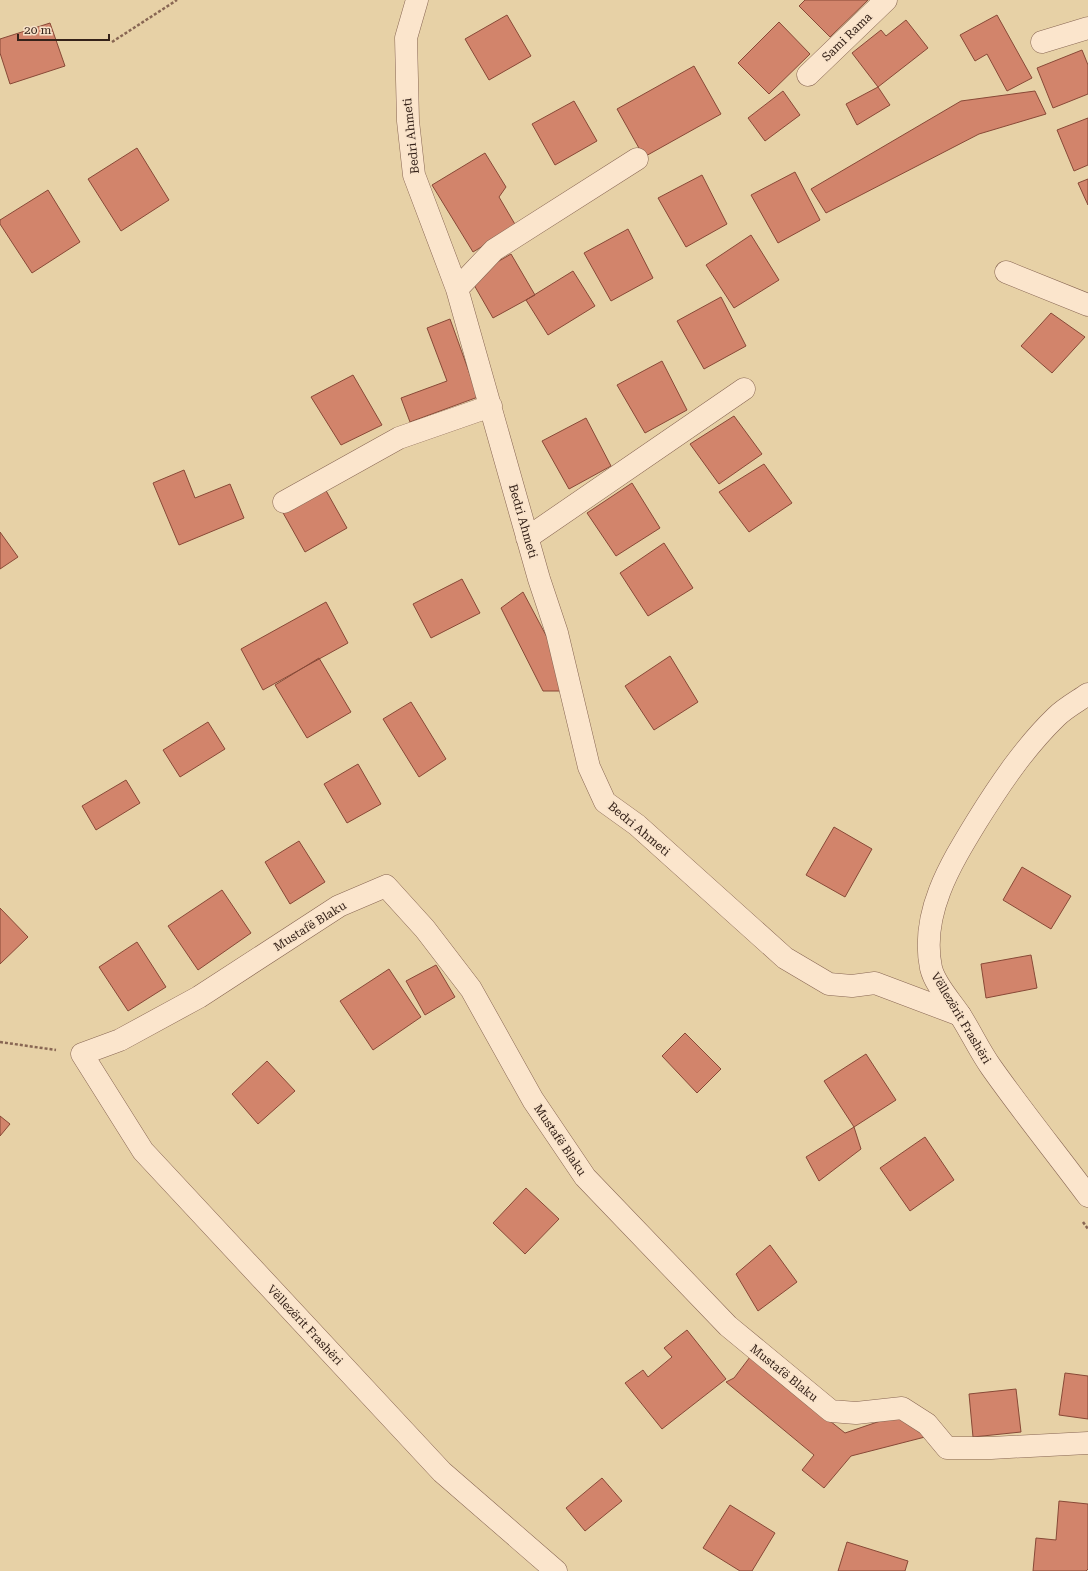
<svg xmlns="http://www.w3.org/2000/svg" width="1088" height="1571" font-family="'Roboto Serif',serif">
<rect width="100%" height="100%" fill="#f1d6b9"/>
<path fill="#e7d1a6" d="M0 0H1088V1571H0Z"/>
<path fill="#d2846b" stroke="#884937" d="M805 0H868L830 37 799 6Z
M507 15 531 56 489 80 465 39Z
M997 15 1032 78 1007 91 987 54 975 61 960 35Z
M906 20 928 48 878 87 852 53 881 30 886 36Z
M779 22 810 54 769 94 738 63Z
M50 23 65 66 10 84 0 53V39Z
M1082 50 1088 65V94L1053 108 1037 68Z
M694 66 721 114 644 157 617 109Z
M878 87 890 105 857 125 846 104Z
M783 91 800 115 765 141 748 118Z
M1035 91 1046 114 979 134 826 213 811 189 961 101Z
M574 101 597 141 555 165 532 124Z
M1088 118V165L1074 171 1057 130Z
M137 148 169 200 121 231 88 179Z
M485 153 506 187 499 197 516 226 473 252 432 185Z
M795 172 820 220 778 243 751 195Z
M702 175 727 224 686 247 658 198Z
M1088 179V205L1078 183Z
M48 190 80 242 32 273 0 224V220Z
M628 229 653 278 611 301 584 253Z
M751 235 779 280 734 308 706 265Z
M511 254 535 295 493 318 470 278Z
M573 271 595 306 548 335 526 300Z
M721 297 746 346 704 369 677 321Z
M1051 313 1085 337 1052 373 1021 346Z
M450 319 478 397 410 422 401 398 447 381 427 328Z
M662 361 687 410 645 433 617 385Z
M353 375 382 425 341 445 311 397Z
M734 416 762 454 719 484 690 444Z
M586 418 611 466 569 489 542 441Z
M764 464 792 503 749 532 719 492Z
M184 470 195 498 230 484 244 518 179 545 153 483Z
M632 483 660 528 616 556 587 513Z
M324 487 347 528 305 552 282 511Z
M0 532 18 557 0 569Z
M664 543 693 588 648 616 620 573Z
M462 579 480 613 431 638 413 604Z
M523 592 558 658 565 691H543L501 608Z
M326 602 348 643 263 690 241 649Z
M670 656 698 702 654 730 625 686Z
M319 658 351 712 307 738 275 685Z
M411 702 446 759 419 777 383 719Z
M208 722 225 749 180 777 163 750Z
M358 764 381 804 347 823 324 784Z
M126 780 140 803 96 830 82 806Z
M834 827 872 849 845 897 806 875Z
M299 841 325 882 290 904 265 862Z
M1022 867 1071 896 1051 929 1003 900Z
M222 890 251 933 198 970 168 926Z
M0 908 28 937 0 964Z
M137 942 166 987 128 1011 99 967Z
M1031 955 1037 988 986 998 981 964Z
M436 965 455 997 425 1015 406 981Z
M389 969 421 1017 373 1050 340 1001Z
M685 1033 721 1069 697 1093 662 1056Z
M866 1054 896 1100 854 1127 824 1081Z
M267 1061 295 1091 258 1124 232 1094Z
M0 1116 10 1124 0 1136Z
M854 1127 861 1149 819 1181 806 1157Z
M925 1137 954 1180 910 1211 880 1168Z
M526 1188 559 1219 525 1254 493 1223Z
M770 1245 797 1282 758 1311 736 1274Z
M687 1330 726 1379 662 1429 625 1383 643 1370 648 1377 672 1357 664 1348Z
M750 1357 845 1433 898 1415 925 1437 851 1456 824 1488 802 1470 814 1455 726 1382 734 1378Z
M1065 1373 1088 1376V1419L1059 1415Z
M1016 1389 1021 1432 973 1437 969 1394Z
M602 1478 622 1501 585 1531 566 1508Z
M1059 1501 1088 1504V1569L1086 1571H1033L1036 1538 1056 1540Z
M730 1505 775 1533 752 1571H740L703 1548Z
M847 1542 908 1561 905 1571H838Z"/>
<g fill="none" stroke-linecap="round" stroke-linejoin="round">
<defs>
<path id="minor" d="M417 0 406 38 408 121 414 175 457 289 539 579 557 633 589 767 605 802 637 825 785 958 829 984 852 986 875 983 960 1015
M1042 42 1088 28
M808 75 886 0
M1006 272 1088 305
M457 289 494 250 637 159
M284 502 399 438 491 406
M527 538 744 389
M556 1571 442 1472 143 1151 82 1054 120 1040 199 997 339 906 386 886 425 929 471 989 533 1100 585 1177 728 1326 831 1411 856 1413 902 1408 927 1424 947 1448H991L1088 1443"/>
<path id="tertiary" d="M1088 694C1078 701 1065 708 1056 717 1025 747 1000 784 977 821 950 865 920 914 931 968 935 985 951 1001 960 1015 971 1032 979 1050 991 1067 1022 1111 1056 1153 1088 1196"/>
</defs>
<use href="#minor" stroke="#886653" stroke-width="23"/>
<use href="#tertiary" stroke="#886653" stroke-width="23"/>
<path stroke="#886653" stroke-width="2.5" stroke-dasharray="3 2" stroke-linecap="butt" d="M112 42 177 0
M0 1042 56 1050
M1083 1222 1088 1229"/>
<use href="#minor" stroke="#fbe5cc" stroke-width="22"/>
<use href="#tertiary" stroke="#fbe5cc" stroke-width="22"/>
</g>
<g text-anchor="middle" stroke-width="3" stroke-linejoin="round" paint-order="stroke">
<g font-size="12" fill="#352219" stroke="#f8e2c9">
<text transform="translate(847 37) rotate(-44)" y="4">Sami Rama</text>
<text transform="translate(411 136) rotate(-96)" y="4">Bedri Ahmeti</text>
<text transform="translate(523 521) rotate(74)" y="4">Bedri Ahmeti</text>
<text transform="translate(639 829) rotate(40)" y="4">Bedri Ahmeti</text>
<text transform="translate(310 926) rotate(-32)" y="4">Mustafë Blaku</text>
<text transform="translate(961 1018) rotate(59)" y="4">Vëllezërit Frashëri</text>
<text transform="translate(560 1140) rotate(56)" y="4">Mustafë Blaku</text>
<text transform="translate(305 1325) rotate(47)" y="4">Vëllezërit Frashëri</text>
<text transform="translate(784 1373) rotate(39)" y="4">Mustafë Blaku</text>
</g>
</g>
<path d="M18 34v6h91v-6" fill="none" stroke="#352219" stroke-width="2"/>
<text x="24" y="34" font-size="12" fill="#352219" stroke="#f8e2c9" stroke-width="3" paint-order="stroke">20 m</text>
</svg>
